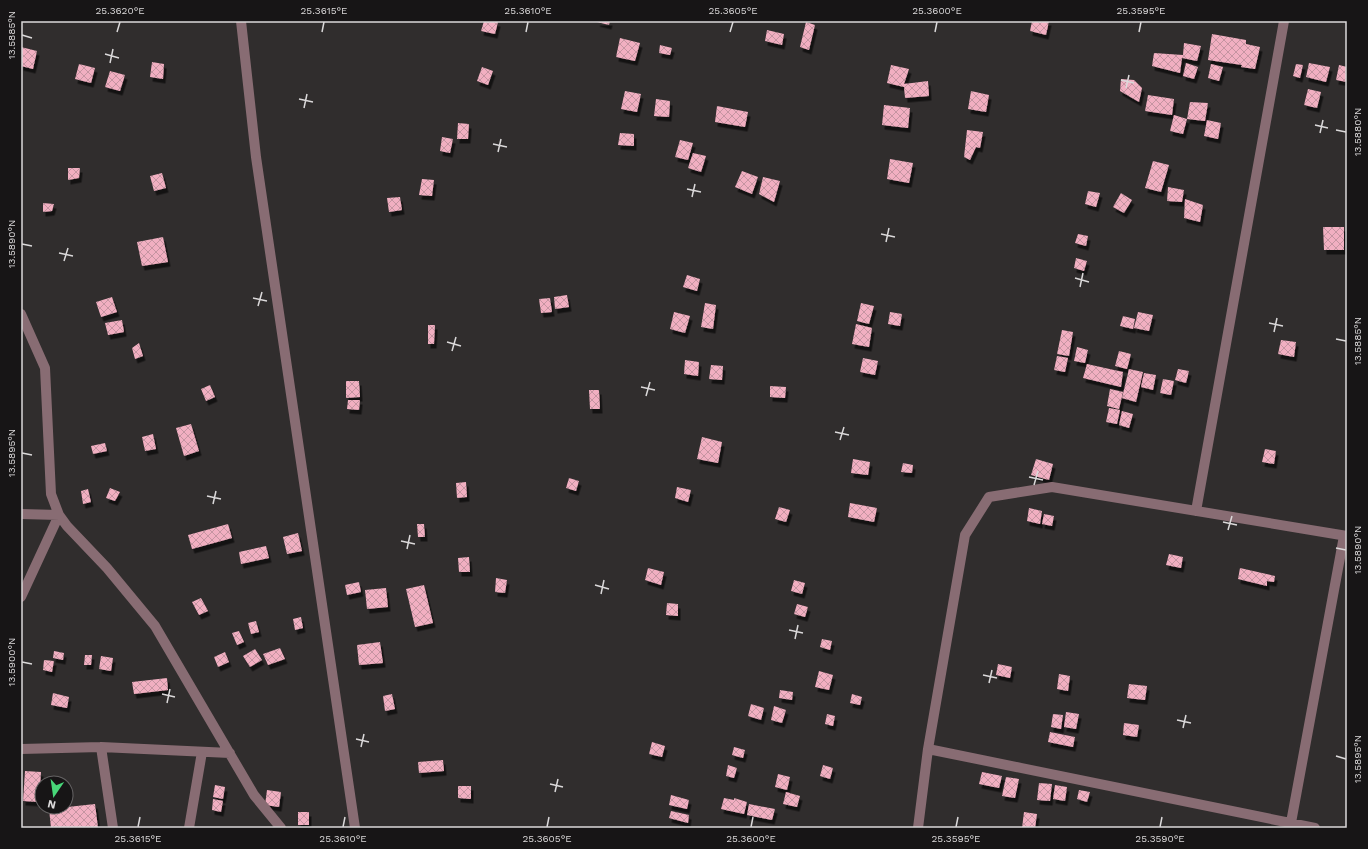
<svg xmlns="http://www.w3.org/2000/svg" width="1368" height="849" font-family="'Work Sans',sans-serif">
<defs>
<pattern id="building-cross-hatch" width="8" height="8" patternUnits="userSpaceOnUse"><rect width="8" height="8" fill="#f1afc1"/><path d="M0 0l8 8M0 8l8-8" fill="none" stroke="#c594a1"/></pattern>
<filter id="shadow"><feDropShadow dx="2.5" dy="4.5" stdDeviation="0" flood-color="#0009"/></filter>
</defs>
<rect width="100%" height="100%" fill="#302d2d"/>
<path fill="url(#building-cross-hatch)" filter="url(#shadow)" d="M484 21 498 22 495 34 481 31Z
M598 21H610L609 25 597 22Z
M1032 21H1049L1046 35 1030 31Z
M806 22 815 25 809 50 800 47Z
M767 30 784 34 782 45 765 41Z
M1212 34 1246 40V44L1260 47 1255 69 1241 67 1242 65 1208 60Z
M620 38 640 43 635 61 616 57Z
M1184 43 1201 46 1197 61 1182 58 1180 73 1152 66 1154 53 1183 55Z
M660 45 672 48 670 55 659 53Z
M21 47 37 51 33 69 21 66Z
M152 62 164 64 163 79 150 77Z
M1186 63 1198 67 1194 79 1183 76Z
M1309 63 1330 67 1326 82 1306 77Z
M79 64 95 68 91 83 75 79Z
M1211 64 1223 67 1219 81 1208 78Z
M1296 64 1303 65 1300 78 1293 76Z
M891 65 909 69 904 84 928 81 929 96 905 98 904 87 887 83Z
M1339 65 1347 67V82L1336 80Z
M482 67 493 71 488 85 477 81Z
M110 71 125 75 120 91 105 87Z
M1121 79 1134 80 1142 88 1139 102 1120 91Z
M1308 89 1321 92 1317 108 1304 105Z
M625 91 641 94 637 112 621 109Z
M971 91 989 95 986 112 968 109Z
M1148 95 1174 99 1172 115 1145 111Z
M656 99 670 101 669 117 654 116Z
M1190 102 1208 103 1205 121 1187 119Z
M884 105 910 108 908 128 882 125Z
M717 106 748 112 745 127 715 122Z
M1174 115 1187 119 1183 134 1170 131Z
M1207 120 1221 123 1218 139 1204 136Z
M458 123 469 124 468 139H457Z
M967 130 983 132 980 148 976 147 970 160 964 157Z
M620 133 634 134V146L618 145Z
M442 137 453 139 450 153 440 151Z
M680 140 693 143 688 160 675 157Z
M693 153 706 156 701 172 688 168Z
M890 159 913 163 909 183 887 179Z
M1153 161 1169 165 1161 192 1145 188Z
M68 168H80L79 178 68 180Z
M742 171 758 177 752 194 735 187Z
M162 173 166 188 154 191 150 176Z
M763 177 780 181 774 202 759 194Z
M422 179 434 180 432 196 419 195Z
M1168 187 1184 190 1182 202 1167 201Z
M1088 191 1100 193 1096 207 1085 204Z
M1121 193 1132 200 1124 213 1113 207Z
M400 197 402 210 389 212 387 198Z
M1185 199 1203 205 1200 222 1184 218Z
M43 203 54 204 52 211 43 212Z
M1323 227H1344V250H1324Z
M1078 234 1088 236 1086 246 1075 243Z
M163 237 168 262 142 266 137 242Z
M1076 258 1087 261 1084 271 1074 268Z
M687 275 700 279 697 291 683 287Z
M567 295 569 307 555 309 554 297Z
M112 297 117 312 101 317 96 302Z
M550 298 552 312 541 313 539 299Z
M705 303 716 305 713 329 701 327Z
M861 303 874 306 869 324 857 321Z
M674 312 690 316 685 333 670 329Z
M890 312 902 314 900 326 888 324Z
M1138 312 1153 315 1149 331 1134 328Z
M1123 316 1135 319 1133 329 1120 326Z
M122 320 124 332 108 335 105 323Z
M856 324 872 328 869 347 852 344Z
M428 325H435L434 344H428Z
M1062 330 1073 332 1069 356 1057 354Z
M1281 340 1296 342 1294 357 1278 354Z
M139 343 143 356 135 359 132 348Z
M1077 347 1088 350 1085 363 1074 361Z
M1119 351 1131 354 1127 369 1115 366Z
M1057 356 1068 358 1065 372 1054 370Z
M863 358 878 361 875 375 860 372Z
M685 360 699 362 698 376 684 374Z
M1087 364 1123 372 1121 387 1083 378Z
M711 365 723 366 722 380 709 379Z
M1129 369 1143 372 1136 402 1122 398Z
M1178 369 1189 371 1186 383 1175 380Z
M1144 373 1156 375 1153 390 1141 387Z
M1163 379 1174 381 1171 395 1160 393Z
M346 381H359L360 397 346 398Z
M210 385 215 397 206 401 201 389Z
M770 386 786 387 785 398 770 397Z
M1110 389 1123 392 1119 409 1107 406Z
M589 390H599L600 409H590Z
M348 400H360L359 410 347 409Z
M1109 408 1120 410 1117 424 1106 422Z
M1122 411 1133 414 1129 428 1119 425Z
M191 424 199 451 184 456 176 428Z
M153 434 156 449 145 451 142 437Z
M702 437 722 442 718 463 697 459Z
M105 443 107 451 93 454 91 446Z
M1265 449 1276 451 1274 464 1262 462Z
M853 459 870 462 868 475 851 473Z
M1036 459 1053 464 1049 480 1031 475Z
M903 463 913 465 912 473 901 472Z
M569 478 579 481 576 491 566 488Z
M466 482 467 497 457 498 456 483Z
M677 487 691 490 688 502 675 498Z
M110 488 120 492 115 501 106 498Z
M88 489 91 502 83 504 81 491Z
M850 503 877 508 874 522 848 517Z
M779 507 790 510 786 522 775 519Z
M1029 508 1042 511 1040 524 1027 521Z
M1044 514 1054 516 1052 526 1042 524Z
M228 524 232 538 192 549 188 535Z
M417 524H424L425 537H418Z
M298 533 302 551 287 554 283 537Z
M266 546 269 558 241 564 239 552Z
M1169 554 1183 557 1181 568 1166 565Z
M469 557 470 572H459L458 558Z
M648 568 664 572 661 585 645 580Z
M1240 568 1275 576 1274 582 1267 581V586L1238 579Z
M496 578 507 580 505 593 495 592Z
M794 580 805 583 802 594 791 591Z
M359 582 361 592 347 595 345 585Z
M424 585 433 623 415 627 406 589Z
M386 588 388 607 367 609 365 590Z
M201 598 208 611 199 615 192 602Z
M667 603 678 604V616L666 615Z
M797 604 808 607 805 617 794 614Z
M301 617 303 628 295 630 293 619Z
M256 621 259 632 251 634 248 623Z
M239 631 244 642 237 645 232 633Z
M822 639 832 641 830 650 820 647Z
M380 642 383 663 359 665 357 645Z
M280 648 285 659 268 665 263 654Z
M255 649 262 660 250 667 243 656Z
M54 651 64 653 63 660 53 658Z
M225 652 229 662 218 667 214 657Z
M85 655H92L91 665H84Z
M101 656 113 658 111 671 99 669Z
M44 660 54 661 52 672 43 670Z
M998 664 1012 667 1010 678 996 675Z
M819 671 833 675 829 690 815 687Z
M1059 674 1070 676 1068 691 1057 689Z
M167 678 168 690 134 694 132 682Z
M1129 684 1147 686 1145 700 1127 698Z
M780 690 793 692 792 700 779 698Z
M53 693 69 697 67 708 51 705Z
M392 694 395 709 385 711 383 696Z
M852 694 862 697 860 705 850 703Z
M751 704 764 708 761 720 748 716Z
M774 706 786 710 782 723 771 720Z
M1066 712 1079 714 1076 729 1064 727Z
M827 714 835 716 833 726 825 724Z
M1053 714 1063 715 1061 729 1051 727Z
M1124 723 1139 725 1137 737 1123 735Z
M1050 732 1075 737 1073 747 1048 742Z
M652 742 665 746 662 757 649 754Z
M734 747 745 750 743 758 732 755Z
M443 760 444 771 419 773 418 762Z
M728 765 737 768 734 778 726 776Z
M823 765 833 768 830 779 820 776Z
M25 771 41 772 39 802 23 801Z
M982 772 1002 776 999 788 979 784Z
M778 774 790 777 787 790 775 787Z
M1006 777 1019 779 1015 798 1002 796Z
M1039 783 1052 784 1050 801 1037 800Z
M215 785 225 787 223 799 213 797Z
M1055 785 1067 787 1065 801 1053 799Z
M458 786H471V799L458 798Z
M267 790 281 792 279 807 265 805Z
M1079 790 1090 792 1087 802 1077 799Z
M786 792 800 796 797 807 783 804Z
M671 795 689 800 687 809 669 805Z
M724 798 734 800V798L747 802 744 814 721 809Z
M213 799 223 801 221 812 212 810Z
M95 804 98 828H51L49 809Z
M749 804 775 809 772 820 747 815Z
M671 811 689 815 688 823 669 818Z
M298 812H309V825H298Z
M1024 812 1037 814 1035 828H1022Z"/>
<g fill="none" stroke-linecap="round" stroke-linejoin="round">
<path stroke="#886c73" stroke-width="10" d="M241 21 256 157 355 828
M21 314 45 368 51 494 59 515 67 526 107 568 155 626 254 795 281 828
M1196 511 1284 21
M21 514 59 515
M21 597 59 515
M101 747 113 828
M21 749 101 747 230 753
M928 749 1315 828
M189 828 202 752
M918 828 928 749 965 535 989 497 1052 487 1347 536
M1290 828 1344 536"/>
</g>
<path fill="none" stroke="#dbd9da" stroke-width="1.5" d="M117 32 120 22M322 32 324 22M526 32 528 22M730 32 733 22M935 32 937 22M1139 32 1141 22M22 35 32 38M105 54 119 58M110 63 113 49M1121 80 1134 83M1126 88 1129 75M299 99 313 102M304 108 307 94M1315 125 1328 128M1336 130 1346 132M1320 133 1323 120M493 144 507 147M498 152 501 139M687 189 701 192M692 197 695 184M881 234 895 237M886 242 889 228M22 244 32 246M59 253 73 256M64 261 68 248M1075 278 1089 282M1080 287 1083 273M253 298 267 301M258 306 262 292M1269 323 1283 326M1274 332 1277 318M1336 339 1346 341M447 342 461 346M452 351 456 337M641 387 655 390M646 396 650 382M835 432 849 435M840 440 844 427M22 453 32 455M1029 477 1043 480M1034 485 1038 471M207 496 221 499M213 504 216 491M1223 522 1237 525M1228 530 1232 516M401 541 415 544M1336 548 1346 550M407 549 410 535M595 585 609 589M601 594 604 580M789 630 803 633M795 639 798 625M22 662 32 664M983 675 997 678M989 683 992 670M162 694 175 697M167 703 170 689M1177 720 1191 723M1183 728 1186 715M356 739 369 742M361 747 364 734M1336 756 1346 759M550 784 563 787M555 792 558 779M138 827 140 817M343 827 345 817M547 827 549 817M751 827 753 817M956 827 958 817M1160 827 1162 817"/>
<rect width="1368" height="849" fill="none" stroke="#171516" stroke-width="44"/>
<g transform="translate(54 795) rotate(193)"><circle r="19" fill="#171516" stroke="#656364"/>
<path d="M0-3L7 15L0 10L-7 15Z" fill="#48d779"/>
<text y="-6" font-size="11" font-weight="bold" text-anchor="middle" fill="#dbd9da">N</text>
</g>
<rect x="22" y="22" width="1324" height="805" fill="none" stroke="#dbd9da" stroke-width="1.5"/>
<g font-size="10" text-anchor="middle" fill="#dbd9da">
<text x="120" y="14">25.3620°E</text>
<text x="324" y="14">25.3615°E</text>
<text x="528" y="14">25.3610°E</text>
<text x="733" y="14">25.3605°E</text>
<text x="937" y="14">25.3600°E</text>
<text x="1141" y="14">25.3595°E</text>
<text transform="translate(11 35) rotate(-90)" y="4">13.5885°N</text>
<text transform="translate(1357 132) rotate(-90)" y="4">13.5880°N</text>
<text transform="translate(11 244) rotate(-90)" y="4">13.5890°N</text>
<text transform="translate(1357 341) rotate(-90)" y="4">13.5885°N</text>
<text transform="translate(11 453) rotate(-90)" y="4">13.5895°N</text>
<text transform="translate(1357 550) rotate(-90)" y="4">13.5890°N</text>
<text transform="translate(11 662) rotate(-90)" y="4">13.5900°N</text>
<text transform="translate(1357 759) rotate(-90)" y="4">13.5895°N</text>
<text x="138" y="842">25.3615°E</text>
<text x="343" y="842">25.3610°E</text>
<text x="547" y="842">25.3605°E</text>
<text x="751" y="842">25.3600°E</text>
<text x="956" y="842">25.3595°E</text>
<text x="1160" y="842">25.3590°E</text>
</g>
</svg>
